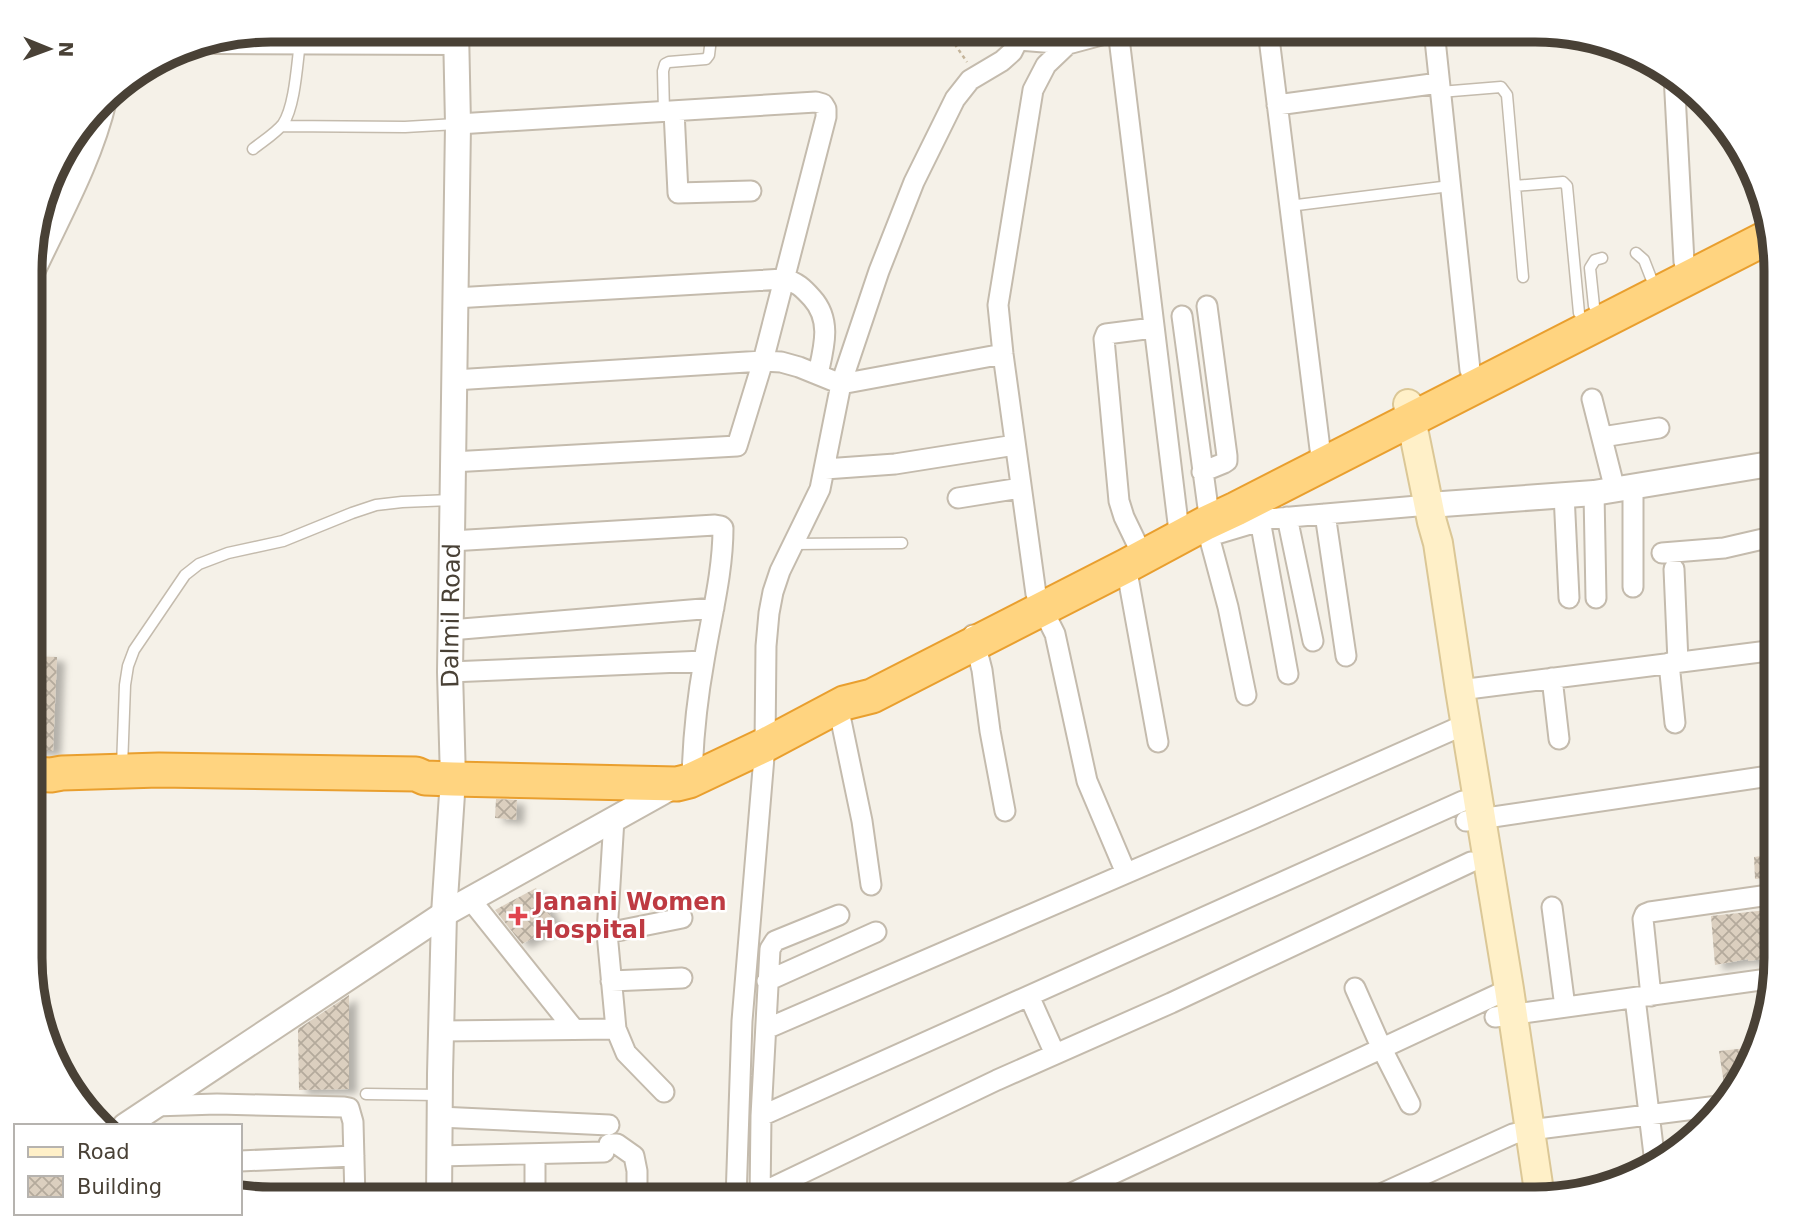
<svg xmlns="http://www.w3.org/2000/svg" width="1806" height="1229" font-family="'DejaVu Sans',sans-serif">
<defs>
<pattern id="building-cross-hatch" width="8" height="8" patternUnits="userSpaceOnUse" patternTransform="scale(1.75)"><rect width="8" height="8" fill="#dbcfbf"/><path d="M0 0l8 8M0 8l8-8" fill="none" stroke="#b4aa9c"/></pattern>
<filter id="shadow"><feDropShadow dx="8" dy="4.5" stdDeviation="3.5" flood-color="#0004"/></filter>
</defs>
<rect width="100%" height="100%" fill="#f5f1e8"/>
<path fill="url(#building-cross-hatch)" filter="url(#shadow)" d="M32 656 57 657 53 751 32 750Z
M496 799 517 800 516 820 495 818Z
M1776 854V877L1755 879 1754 857Z
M536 888 556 926 522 944 495 910Z
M1767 910V915L1776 914V956H1772V958L1748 961V959L1715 965 1711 916Z
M349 995V1089L299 1090 298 1029Z
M1757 1047 1735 1090 1725 1091 1719 1051Z"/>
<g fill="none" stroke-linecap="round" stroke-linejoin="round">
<defs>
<path id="service" d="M1440 92 1501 87 1507 95 1523 277
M664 112 663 71 665 64 669 62 706 59 709 55 712 30
M282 126 405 127 456 124
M253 149C263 141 276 133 283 124 295 106 297 64 300 42
M1515 186 1563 182 1567 186 1579 313
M1289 206 1450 186
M1636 253 1644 260 1651 278
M1594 306 1590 268 1595 260 1602 258
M793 544 902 543
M122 767 125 685 128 666 134 650 185 575 199 564 228 553 283 541 352 513 376 505 402 502 451 500
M366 1094 439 1095"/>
<path id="minor" d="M1118 30 1178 523
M1268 30 1322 465
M1434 30 1470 370
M1019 40 1068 44
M1674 75 1684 262
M1277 105 1439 83
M674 111 678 193 751 191
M455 298 784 279C797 282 803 288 812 298 832 320 824 347 818 374
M1182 316 1208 508
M454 380 763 361 781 362 799 367 841 384 1003 354
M1592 399 1615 490
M1602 437 1659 428
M452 462 737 446 763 361 826 117V109L823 104 816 102 458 124
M825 469 895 464 1015 445
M1202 472 1224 463 1227 461V456L1207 306
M1633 487V587
M1594 493 1596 598
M1564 494 1569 598
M958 498 1021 488
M1325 514 1346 656
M1287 517 1313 641
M1260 520 1288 674
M1206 525 1228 607 1246 695
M1210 536 1267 519 1429 505
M451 541 715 525 721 526 723 528C723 573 711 617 704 661 697 700 693 739 692 778
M1137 544 1124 517 1119 501 1104 339 1106 334 1153 328
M1662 553 1724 548 1776 536
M1126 566 1158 742
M1674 569 1678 662
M1036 594 1003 354 998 305 1033 90 1046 65 1068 44 1120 30
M1042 608 1055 634 1087 781 1126 873
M450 630 714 608
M973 635 982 670 990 731 1005 811
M1669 663 1675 723
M450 672 704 661
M1552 678 1559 739
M1460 690 1776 650
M838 706 862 821 871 885
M614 819 607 933 616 1029 626 1053 664 1092
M1466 821 1776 775
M470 899 574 1029
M1552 907 1565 1007
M607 933 682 918
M611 981 682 978
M767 981 876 932
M1355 988 1382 1049 1410 1104
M1029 996 1055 1054
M1651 996 1643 919 1645 914 1650 912 1776 894
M1635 998 1655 1163
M1495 1017 1775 978
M766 1029 1252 819 1466 724
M441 1031 616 1029
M154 1106 217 1104 344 1107 349 1108 353 1122 355 1199
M761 1116C996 1012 1229 905 1463 801
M439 1117 609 1125
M609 1144H617L634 1156 637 1171V1199
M439 1156 604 1152
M240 1161 354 1156
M761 1193 997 1080 1171 1003 1471 862
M535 1199V1154
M736 1199 742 1021 765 745 766 646 769 613 773 592 780 571 820 489 841 384 879 271 914 182 955 99 970 80 1002 61 1012 52 1023 30
M760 1199 761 1116 770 949 775 941 839 915
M1059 1199 1509 989
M1370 1199 1513 1134 1530 1130 1726 1105"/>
<g id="tertiary">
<path d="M215 41 456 42"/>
<path d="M32 272C58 216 90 160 104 100"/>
<path d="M1429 505 1594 493 1776 463"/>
<path d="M125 1126 444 914 677 784"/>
<path id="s1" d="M439 1199 440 1074 444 914 453 779 450 672 458 124 456 30"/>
</g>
<path id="secondary" d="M1408 404 1432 522 1438 543 1460 690 1509 989 1540 1198"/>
<path id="trunk" d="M32 774 51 775 62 773 159 770 416 774 425 778 453 779 677 784 689 781 765 745 844 703 872 696 1126 566 1206 523 1236 509 1770 236"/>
</defs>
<use href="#service" stroke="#c4bbad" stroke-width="13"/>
<use href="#minor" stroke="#c4bbad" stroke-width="23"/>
<use href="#tertiary" stroke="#c4bbad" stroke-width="28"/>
<use href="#secondary" stroke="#dbc796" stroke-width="32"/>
<use href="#trunk" stroke="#e99f2e" stroke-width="37"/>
<path stroke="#c4b49a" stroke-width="2.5" stroke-dasharray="3.5 3.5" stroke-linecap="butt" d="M953 30 956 46 967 62"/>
<use href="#service" stroke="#fff" stroke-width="10"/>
<use href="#minor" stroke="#fff" stroke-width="19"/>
<use href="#tertiary" stroke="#fff" stroke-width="24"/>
<use href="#secondary" stroke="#fff0c8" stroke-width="28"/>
<use href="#trunk" stroke="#ffd480" stroke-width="33"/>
</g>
<path fill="#e0444e" stroke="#fff" stroke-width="2.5" d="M514.5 905.5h7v7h7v7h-7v7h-7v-7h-7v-7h7z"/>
<g text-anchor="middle" stroke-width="5" stroke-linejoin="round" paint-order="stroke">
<g font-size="24" fill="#494136" stroke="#fff">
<text dy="8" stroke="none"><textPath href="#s1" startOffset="584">Dalmil Road</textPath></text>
</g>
<g font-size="24" font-weight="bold" fill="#be3a42" stroke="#fff" text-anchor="start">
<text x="534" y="910">Janani Women<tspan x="534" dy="28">Hospital</tspan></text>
</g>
</g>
<path d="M0 0H1806V1229H0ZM271 42H1535A229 229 0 0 1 1764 271V958A229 229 0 0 1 1535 1187H271A229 229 0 0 1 42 958V271A229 229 0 0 1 271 42Z" fill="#fff" fill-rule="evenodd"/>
<path fill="none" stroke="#494136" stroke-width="9" d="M271 42H1535A229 229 0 0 1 1764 271V958A229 229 0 0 1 1535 1187H271A229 229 0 0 1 42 958V271A229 229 0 0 1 271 42Z"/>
<rect x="14" y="1124" width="228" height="91" fill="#ffffff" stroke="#b6b3af" stroke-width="2"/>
<rect x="28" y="1147" width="35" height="10" fill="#fff0c8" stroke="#b6b3af" stroke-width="2"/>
<text x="77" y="1159" font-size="21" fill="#494136">Road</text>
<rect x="28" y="1176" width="35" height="21" fill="url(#building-cross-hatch)" stroke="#b6b3af" stroke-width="2"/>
<text x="77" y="1194" font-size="21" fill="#494136">Building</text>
<g transform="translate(49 49) rotate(91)" stroke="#ffffff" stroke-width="5" paint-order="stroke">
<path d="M0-5L12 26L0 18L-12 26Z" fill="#494136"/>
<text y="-10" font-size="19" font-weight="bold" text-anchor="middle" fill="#494136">N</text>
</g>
</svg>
